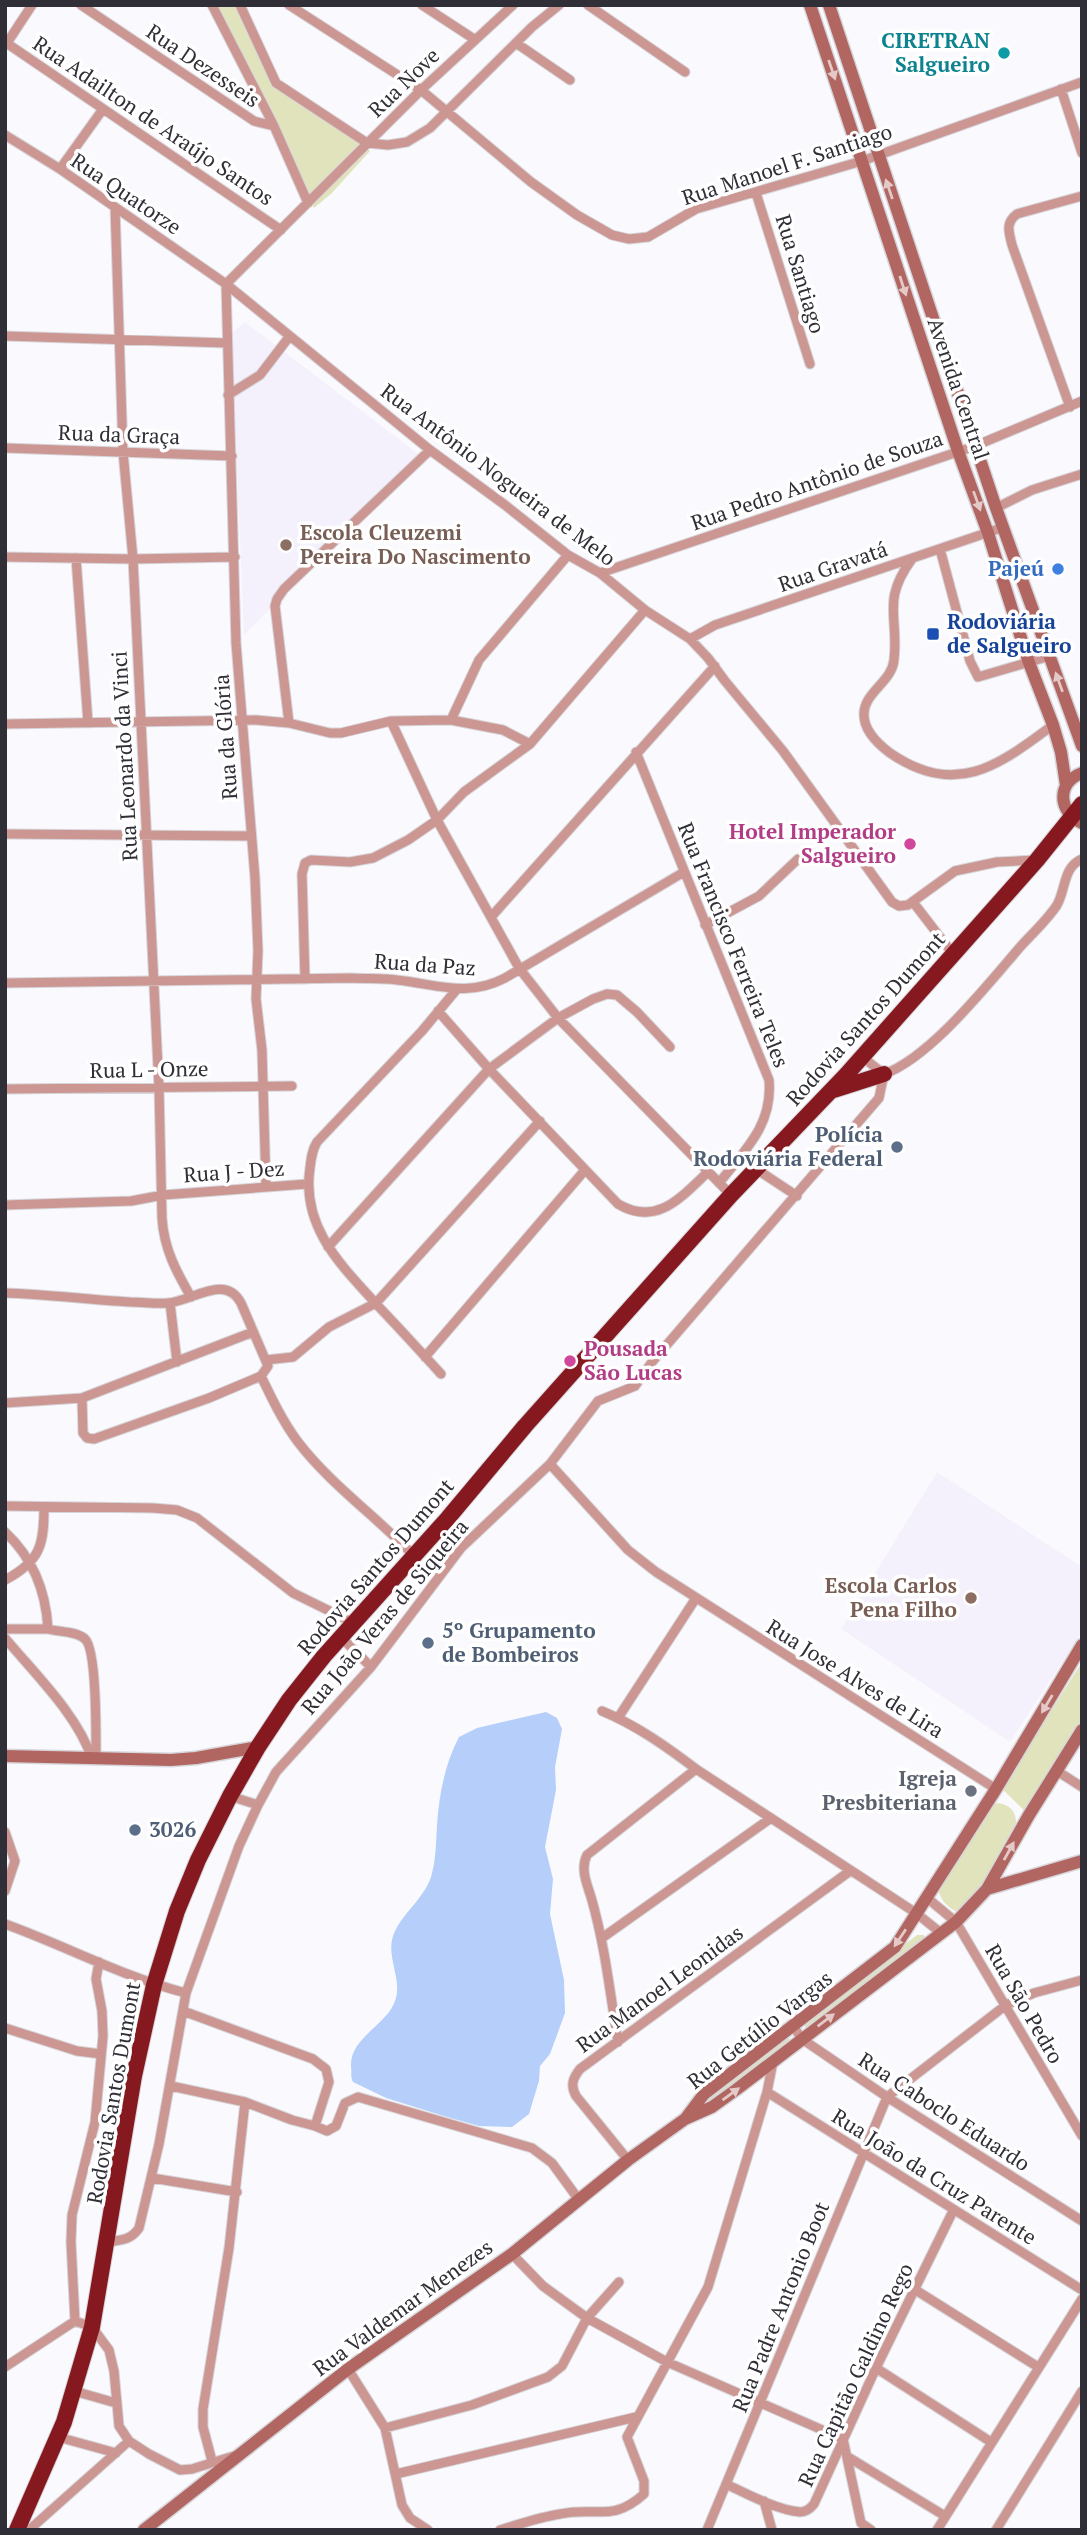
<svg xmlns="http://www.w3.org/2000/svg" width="1087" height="2535" font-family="'PT Serif',serif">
<rect width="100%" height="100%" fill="#fafafe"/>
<path fill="#f4f1fd" d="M245 322 421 456 244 635 231 334Z
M937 1472 1082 1567V1632L1010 1742 841 1629Z"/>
<path fill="#e0e3bc" d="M211 5H237L271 81 370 151 331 194 314 208Z
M1082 1662V1721L1025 1811 1002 1789Z
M998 1803C1010 1805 1016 1811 1016 1823 1002 1846 980 1901 955 1911 944 1904 939 1898 938 1885L991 1805Z
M917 1935H924V1939L810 2028 805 2027 804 2022 808 2018Z
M788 2037 791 2041 710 2106 704 2100Z"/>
<path fill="#b5cffa" d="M546 1712 557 1718 562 1729 555 1767 556 1790 545 1847 553 1879 550 1914 564 1980 565 2013 550 2054 540 2066 539 2081 529 2114 512 2127 479 2126 447 2117 386 2098 353 2082C350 2076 352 2073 351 2067 349 2037 389 2025 396 1998 401 1979 388 1959 392 1940 397 1917 423 1901 431 1877 436 1861 436 1842 437 1825 439 1795 445 1763 459 1737L477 1728Z"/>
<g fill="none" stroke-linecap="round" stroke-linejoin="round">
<defs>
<path id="street" d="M81 5 254 121 274 126
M212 5 274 126 308 203
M240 5 276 83 367 143 388 145 407 142 430 128 532 27 559 5
M289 5 421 90 531 182 577 215 612 235 629 239 648 237 696 209 862 161 1082 82
M422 5 474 39
M588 5 685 72
M5 42 281 230
M7 43 32 5
M516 43 570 80
M1061 89 1082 153
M5 135 60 169 226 284 430 450 505 505 568 555 600 573 645 610 690 639 708 658 725 681 783 751 892 902 899 906 908 905 955 871 997 862 1035 860
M60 169 103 109
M756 193 810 364
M115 207 123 452 133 559 159 1088 162 1218C164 1249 176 1271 191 1297
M226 284 236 643 255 878 258 951 256 999 262 1050 266 1186
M226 284 421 90 513 5
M5 336 227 343
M228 395 260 375 289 337
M1070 407 1012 245C1009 232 1005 223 1017 214L1082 196
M5 448 232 456
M996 508 1032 490 1082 474
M940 549 970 661 978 677 1050 656
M5 557 133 559 235 557
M76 558 88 723
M912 559C881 601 899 616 894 660 892 682 863 693 864 715 864 731 878 744 890 753 956 798 998 766 1053 725
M600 573 975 446 1082 401
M690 639 715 625 1004 527
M451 720 479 660 568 555
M391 721 437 820 519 968 558 1018 731 1195
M289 723 275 606 277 599 284 589 430 450
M5 724 256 720 289 723 330 733H341L391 721 451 720 503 730 530 744
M636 752 769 1080C773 1125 745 1150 719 1183
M5 834 251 836
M913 902 953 954
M492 916 715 666
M705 925 759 896 798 859
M305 979 302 874 305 863 311 860 350 862 373 858 408 840 437 820 464 792 530 744 645 610
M5 983 352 978C367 979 382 978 397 980 436 984 467 998 505 978L684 872
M438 1011 489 1069 618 1204C657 1227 681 1197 708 1172
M861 1056 884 1074C930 1058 988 984 1021 946 1033 933 1048 919 1057 905 1066 889 1063 867 1082 859
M5 1089 292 1086
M756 1169 797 1196
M5 1205 131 1201 163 1195 307 1184
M328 1247 489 1069 558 1018 593 999 607 994 617 995 637 1012 670 1047
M5 1293C47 1294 89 1300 130 1302 143 1302 156 1304 168 1303 193 1301 225 1273 241 1303L268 1366 261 1376 209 1398 94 1439 87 1438 83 1433 82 1398
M170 1303 177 1362
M425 1357 585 1170
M266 1360 293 1357 329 1327 376 1303 540 1121
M441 1374C421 1352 400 1329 379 1307 342 1266 301 1228 310 1168 311 1159 312 1150 317 1142L422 1031 457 989
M261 1376C272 1399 283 1422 298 1442 331 1485 377 1517 414 1556
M5 1403 82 1398 253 1332
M550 1464 628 1550 656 1572 996 1789
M5 1506 153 1508 177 1510 197 1518 293 1593 354 1623
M5 1532C33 1558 46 1592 48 1629 58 1632 77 1631 85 1639 97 1650 96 1739 96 1759
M5 1580C41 1561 44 1544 44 1507
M5 1629H48
M341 1637 371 1667
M5 1638C34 1673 78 1715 92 1759
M602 1711C636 1725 667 1747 696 1769L916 1913 941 1933
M618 1718 696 1598
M1057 1771 1082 1787
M230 1796 258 1805
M5 1832 15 1861 5 1891
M926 1897 956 1922 1082 2136
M5 1924C66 1946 123 1977 186 1993
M602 1938 771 1818
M793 2026 802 2039 887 2097 1082 2221
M5 2028 77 2051 101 2054
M618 2042C610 1993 605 1945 591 1897 587 1884 580 1869 587 1855L696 1769
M171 2086 245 2102 292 2120 315 2126 329 2082 326 2069 313 2059 183 2011
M767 2092 1082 2290
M315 2126 327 2131 336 2126 345 2103 358 2097 532 2148 552 2163 579 2200
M628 2160 576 2096C570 2085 573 2078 580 2069L850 1871
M152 2178 237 2192
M108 2242C122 2240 131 2240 139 2228L159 2144 186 1993 239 1846 258 1805 276 1772 371 1667 461 1548 550 1464 598 1401 635 1386 652 1362 879 1098 884 1074
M512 2254 543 2286 587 2318 667 2362 843 2439 861 2523 871 2530
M914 2289 1038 2367
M75 2321 71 2242 72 2215 95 2122 103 2036 102 2011 96 1979 99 1962
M5 2367 75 2321 92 2327 109 2350 114 2371 119 2426 129 2441 149 2454 180 2470 192 2469 237 2455
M876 2368 991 2442
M348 2369 385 2428 402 2505 410 2518 428 2530
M74 2391 116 2403
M385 2428 472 2405 548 2377 562 2366 587 2318 619 2282
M58 2437 116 2453
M848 2457 945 2516
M212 2461 203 2427V2409L229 2248 245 2102
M396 2474 636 2417
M726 2484C747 2494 777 2510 800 2512 806 2512 810 2509 814 2504L876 2368 953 2211
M764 2501 772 2530
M29 2530 129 2441
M500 2530C520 2524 540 2517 560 2514 596 2506 612 2523 644 2494V2481L627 2437 708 2287 767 2092 773 2062
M707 2530 887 2097 1006 2005 1034 1993 1082 1980
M937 2530 1082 2299
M996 2530 1082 2391"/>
<path id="secondary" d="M810 5 958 451 988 533 1028 660 1053 725 1061 752 1066 785
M829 5 996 508 1082 746
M1082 773C1056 783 1058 812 1082 823
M5 1756 171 1760 196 1758 258 1747
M987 1889 1082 1861
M686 2118 704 2094 895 1947 996 1789 1082 1645
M144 2530 348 2369 512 2254 628 2160 685 2119 712 2107 737 2089 956 1922 987 1889 1029 1815 1082 1730"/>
<path id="highway" d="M834 1090 884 1074
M17 2530 64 2422 92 2327 134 2076 154 1985 177 1911 198 1860 230 1796 258 1747 289 1700 324 1656 448 1518 525 1426 731 1195 846 1075 1037 860 1082 804"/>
</defs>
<use href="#street" stroke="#d6d5da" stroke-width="11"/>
<use href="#secondary" stroke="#d6d5da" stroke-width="15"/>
<use href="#highway" stroke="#d6d5da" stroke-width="18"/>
<use href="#street" stroke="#cc9792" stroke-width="9"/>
<use href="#secondary" stroke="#b16661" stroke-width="12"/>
<use href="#highway" stroke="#86191f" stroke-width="16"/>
</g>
<defs><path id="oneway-solid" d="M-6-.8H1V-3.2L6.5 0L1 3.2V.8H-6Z" transform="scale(1.75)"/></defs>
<g fill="#e4c9c8">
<use href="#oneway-solid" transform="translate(832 70) rotate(71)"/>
<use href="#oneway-solid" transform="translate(889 189) rotate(-109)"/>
<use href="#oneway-solid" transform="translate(903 286) rotate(72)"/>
<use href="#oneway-solid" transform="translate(977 501) rotate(70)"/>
<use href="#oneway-solid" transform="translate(1059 682) rotate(-110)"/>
<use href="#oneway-solid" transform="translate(1047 1704) rotate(121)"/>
<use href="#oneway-solid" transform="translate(1009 1851) rotate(-61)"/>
<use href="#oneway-solid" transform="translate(900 1938) rotate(124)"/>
<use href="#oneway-solid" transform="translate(826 2020) rotate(-37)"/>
<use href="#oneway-solid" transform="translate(731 2094) rotate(-36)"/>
</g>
<circle fill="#0f9aa8" stroke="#fff" stroke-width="2.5" cx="1004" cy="53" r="7"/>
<g fill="#8d6e63" stroke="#fff" stroke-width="2.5">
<circle cx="286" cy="545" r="7"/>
<circle cx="971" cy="1598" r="7"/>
</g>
<circle fill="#3f7fe0" stroke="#fff" stroke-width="2.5" cx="1058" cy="569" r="7"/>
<rect fill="#1a4fb4" stroke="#fff" stroke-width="2.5" x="926" y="627" width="14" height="14" rx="3.5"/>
<g fill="#d1479c" stroke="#fff" stroke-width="2.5">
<circle cx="910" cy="844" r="7"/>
<circle cx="570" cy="1361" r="7"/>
</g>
<g fill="#5c6f8a" stroke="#fff" stroke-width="2.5">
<circle cx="897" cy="1147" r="7"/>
<circle cx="428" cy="1643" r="7"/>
<circle cx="135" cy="1830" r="7"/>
</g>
<circle fill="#6b7280" stroke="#fff" stroke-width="2.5" cx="971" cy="1791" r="7"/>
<g text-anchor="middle" stroke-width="7" stroke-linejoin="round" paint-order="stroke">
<g font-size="21" font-weight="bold" fill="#0d838f" stroke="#fff" text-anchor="end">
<text x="990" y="48">CIRETRAN<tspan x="990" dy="24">Salgueiro</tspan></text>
</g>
<g font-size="21" fill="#302e37" stroke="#fff">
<text transform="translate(203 66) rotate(34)" y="7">Rua Dezesseis</text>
<text transform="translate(404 83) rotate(-44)" y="7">Rua Nove</text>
<text transform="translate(153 121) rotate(34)" y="7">Rua Adailton de Araújo Santos</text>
<text transform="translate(787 165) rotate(-18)" y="7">Rua Manoel F. Santiago</text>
<text transform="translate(126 194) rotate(34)" y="7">Rua Quatorze</text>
<text transform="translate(800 274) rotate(73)" y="7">Rua Santiago</text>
<text transform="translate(958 389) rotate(71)" y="7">Avenida Central</text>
<text transform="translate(119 435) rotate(2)" y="7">Rua da Graça</text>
<text transform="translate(498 475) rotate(37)" y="7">Rua Antônio Nogueira de Melo</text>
<text transform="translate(817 481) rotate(-19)" y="7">Rua Pedro Antônio de Souza</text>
<text transform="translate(833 567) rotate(-19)" y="7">Rua Gravatá</text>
<text transform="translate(226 737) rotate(-94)" y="7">Rua da Glória</text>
<text transform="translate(125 756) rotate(-93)" y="7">Rua Leonardo da Vinci</text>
<text transform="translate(733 945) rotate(68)" y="7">Rua Francisco Ferreira Teles</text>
<text transform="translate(425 965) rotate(4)" y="7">Rua da Paz</text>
<text transform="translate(866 1019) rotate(-48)" y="7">Rodovia Santos Dumont</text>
<text transform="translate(149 1070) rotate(-1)" y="7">Rua L - Onze</text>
<text transform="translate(234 1172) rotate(-4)" y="7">Rua J - Dez</text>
<text transform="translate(376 1567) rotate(-49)" y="7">Rodovia Santos Dumont</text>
<text transform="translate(385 1617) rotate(-50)" y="7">Rua João Veras de Siqueira</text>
<text transform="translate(855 1679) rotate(32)" y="7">Rua Jose Alves de Lira</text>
<text transform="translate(660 1989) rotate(-36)" y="7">Rua Manoel Leonidas</text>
<text transform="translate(1024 2004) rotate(60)" y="7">Rua São Pedro</text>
<text transform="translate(760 2030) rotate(-38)" y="7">Rua Getúlio Vargas</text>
<text transform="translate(114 2093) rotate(-80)" y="7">Rodovia Santos Dumont</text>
<text transform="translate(944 2112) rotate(33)" y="7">Rua Caboclo Eduardo</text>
<text transform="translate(934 2177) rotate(32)" y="7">Rua João da Cruz Parente</text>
<text transform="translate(781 2307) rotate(-68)" y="7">Rua Padre Antonio Boot</text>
<text transform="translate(403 2308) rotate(-36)" y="7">Rua Valdemar Menezes</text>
<text transform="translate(856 2375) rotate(-65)" y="7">Rua Capitão Galdino Rego</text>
</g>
<g font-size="21" font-weight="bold" fill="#785e54" stroke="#fff" text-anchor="start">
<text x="300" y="540">Escola Cleuzemi<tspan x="300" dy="24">Pereira Do Nascimento</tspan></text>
<text x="957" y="1593" text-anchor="end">Escola Carlos<tspan x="957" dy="24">Pena Filho</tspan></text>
</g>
<g font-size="21" font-weight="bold" fill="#366cbe" stroke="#fff" text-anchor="end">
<text x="1044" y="576">Pajeú</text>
</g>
<g font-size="21" font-weight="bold" fill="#164399" stroke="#fff" text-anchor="start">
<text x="947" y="629">Rodoviária<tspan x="947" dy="24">de Salgueiro</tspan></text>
</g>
<g font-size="21" font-weight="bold" fill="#b23c85" stroke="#fff" text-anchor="end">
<text x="896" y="839">Hotel Imperador<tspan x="896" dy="24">Salgueiro</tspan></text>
<text x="584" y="1356" text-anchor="start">Pousada<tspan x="584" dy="24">São Lucas</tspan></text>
</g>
<g font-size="21" font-weight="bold" fill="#4e5e75" stroke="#fff" text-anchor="start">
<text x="883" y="1142" text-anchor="end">Polícia<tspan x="883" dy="24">Rodoviária Federal</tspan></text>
<text x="442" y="1638">5º Grupamento<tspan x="442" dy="24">de Bombeiros</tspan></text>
<text x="149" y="1837">3026</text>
</g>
<g font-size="21" font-weight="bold" fill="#5b616d" stroke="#fff" text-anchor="end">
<text x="957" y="1786">Igreja<tspan x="957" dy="24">Presbiteriana</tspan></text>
</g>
</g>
<rect width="1087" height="2535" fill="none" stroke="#302e37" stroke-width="14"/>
</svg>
